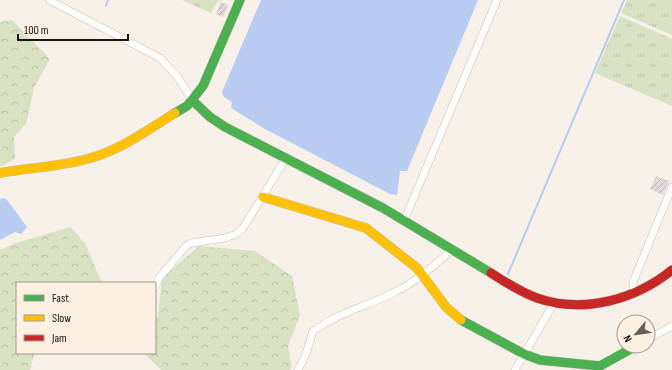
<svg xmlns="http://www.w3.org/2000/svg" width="672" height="370" font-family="'Sofia Sans Condensed',sans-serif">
<defs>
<pattern id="grass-tufts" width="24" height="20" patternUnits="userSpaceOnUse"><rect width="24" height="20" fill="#d8e2c3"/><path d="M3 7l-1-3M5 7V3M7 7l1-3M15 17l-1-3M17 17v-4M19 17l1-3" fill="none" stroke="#b9c1a6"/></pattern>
<pattern id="forest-crowns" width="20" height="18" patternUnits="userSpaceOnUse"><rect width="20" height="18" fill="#d8e2c3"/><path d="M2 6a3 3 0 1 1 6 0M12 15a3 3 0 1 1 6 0" fill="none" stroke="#b9c1a6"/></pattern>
<pattern id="building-hatch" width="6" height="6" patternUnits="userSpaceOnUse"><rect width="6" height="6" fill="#e0d8d8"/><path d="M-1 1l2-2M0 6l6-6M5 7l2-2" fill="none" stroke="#c0b8b8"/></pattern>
</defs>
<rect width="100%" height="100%" fill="#f6f0e9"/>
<path fill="url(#grass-tufts)" d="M182 0H223L217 2 211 13Z
M627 0H672V35L621 13Z
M620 16 672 39V106L595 73Z"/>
<path fill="url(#forest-crowns)" d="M12 20 50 59 34 88 26 124 14 137 15 159 0 167V22Z
M70 227 85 243 102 283H17V353H35L30 370H0V250L13 244Z
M199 246 255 251 292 276 300 315 288 346 292 367 290 370H161L144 353H155V323L158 316 162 278Z"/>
<path fill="#b8cbf0" d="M261 0H478L407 171H400L397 195 390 194 265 129 231 108 232 102 223 96 222 92Z
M4 198 7 200 27 227 21 234 15 232 0 240V199Z"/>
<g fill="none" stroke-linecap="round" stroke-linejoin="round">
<path stroke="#b8cbf0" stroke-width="2" d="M106 6 108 0
M508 274 624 0"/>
</g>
<path fill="url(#building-hatch)" d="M221 2 228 5 223 17 216 14Z
M656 176 669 181 663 195 650 189Z"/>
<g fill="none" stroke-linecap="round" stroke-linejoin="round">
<defs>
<path id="street" d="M49 0 160 58 177 76 193 101
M404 221 497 0
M155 287 159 278 186 246 191 243 225 238 236 234 243 228 286 158
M634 293 633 282 672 187
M648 339 672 326
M298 370 306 354 313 331C340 312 365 307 393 293 416 282 433 266 452 250
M515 370 554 303"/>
<path id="fast" d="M193 101 210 117 225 127 383 208 491 273
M175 113 187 106 203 86 240 0
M461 320 524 354 540 360 600 366 636 346"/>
<path id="slow" d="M0 173C31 167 64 167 94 157 123 148 149 129 175 113
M263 197 366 228 417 268 446 307 461 320"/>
<path id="jam" d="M491 273C505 282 520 292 537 298 583 314 635 300 672 270"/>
</defs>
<use href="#street" stroke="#c6c0b9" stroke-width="8"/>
<use href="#fast" stroke="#c6c0b9" stroke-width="10"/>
<use href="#slow" stroke="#c6c0b9" stroke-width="10"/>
<use href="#jam" stroke="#c6c0b9" stroke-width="10"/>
<use href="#street" stroke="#fefdfc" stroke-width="7"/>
<use href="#fast" stroke="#4caf50" stroke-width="9"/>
<use href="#slow" stroke="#ffc107" stroke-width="9"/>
<use href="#jam" stroke="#c62828" stroke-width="9"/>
</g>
<rect x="16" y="282" width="140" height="72" fill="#fcf0e3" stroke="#a2988d"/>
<rect x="24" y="295" width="20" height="6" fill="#4caf50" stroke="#a2988d"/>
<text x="52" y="302" font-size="12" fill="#1a130c">Fast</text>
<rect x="24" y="315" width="20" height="6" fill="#ffc107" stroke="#a2988d"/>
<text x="52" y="322" font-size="12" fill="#1a130c">Slow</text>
<rect x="24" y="335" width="20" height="6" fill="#c62828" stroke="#a2988d"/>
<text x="52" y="342" font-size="12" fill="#1a130c">Jam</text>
<g transform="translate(636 334) rotate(241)"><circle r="19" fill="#fcf0e3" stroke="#a2988d"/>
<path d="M0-3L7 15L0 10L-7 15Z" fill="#676059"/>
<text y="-6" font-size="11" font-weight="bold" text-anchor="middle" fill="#1a130c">N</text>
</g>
<path d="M18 34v6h110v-6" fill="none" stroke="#1a130c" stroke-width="2"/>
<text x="24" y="34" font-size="12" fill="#1a130c" stroke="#fcf0e3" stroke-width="3" paint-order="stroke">100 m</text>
</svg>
